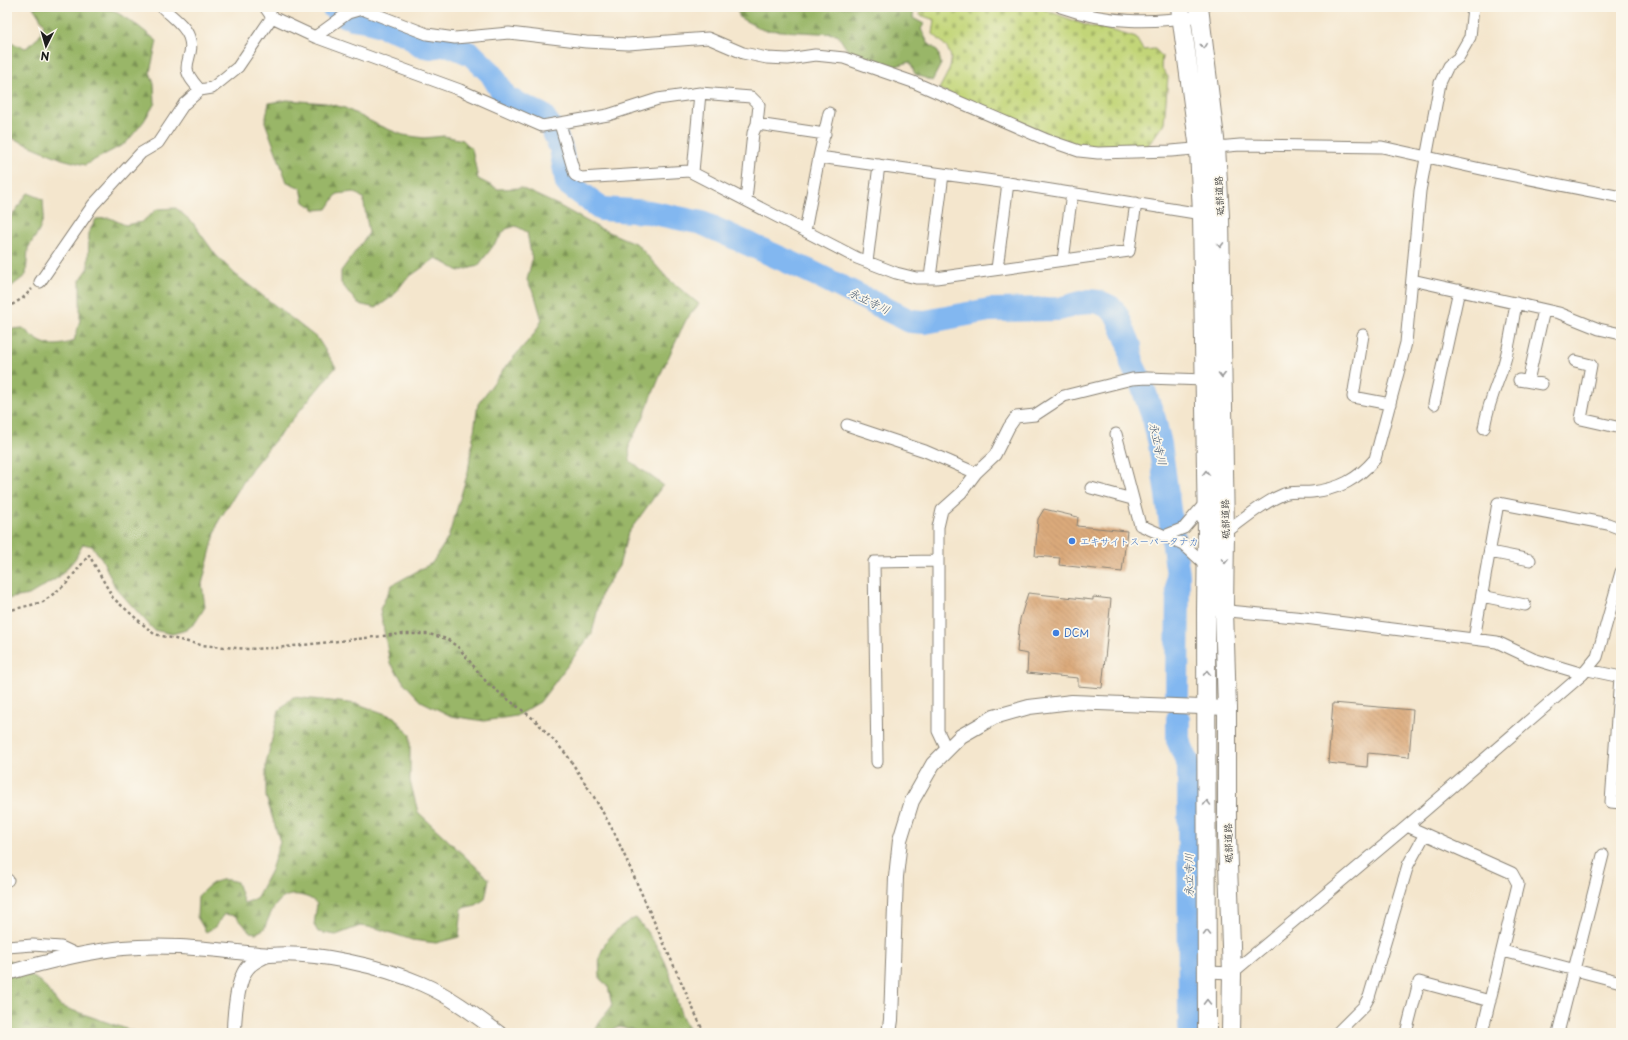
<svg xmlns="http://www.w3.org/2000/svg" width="1628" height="1040" font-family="'Playpen Sans','Klee One',sans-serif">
<defs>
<pattern id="forest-firs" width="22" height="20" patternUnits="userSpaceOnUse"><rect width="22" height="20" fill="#99b668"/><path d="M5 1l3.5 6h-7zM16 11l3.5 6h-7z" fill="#7c9355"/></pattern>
<pattern id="cemetery-stones" width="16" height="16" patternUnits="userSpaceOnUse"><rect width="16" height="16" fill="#c2d578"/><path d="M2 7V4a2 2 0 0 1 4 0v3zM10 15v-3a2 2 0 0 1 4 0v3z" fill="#a6b667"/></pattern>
<pattern id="building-back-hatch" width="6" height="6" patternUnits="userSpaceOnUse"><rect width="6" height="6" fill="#dbaa7b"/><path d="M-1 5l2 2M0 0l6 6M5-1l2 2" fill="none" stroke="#bb926a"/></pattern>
</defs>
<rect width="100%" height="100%" fill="#fbf7ec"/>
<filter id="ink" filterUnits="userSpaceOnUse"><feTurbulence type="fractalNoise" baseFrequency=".025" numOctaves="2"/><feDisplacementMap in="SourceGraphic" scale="8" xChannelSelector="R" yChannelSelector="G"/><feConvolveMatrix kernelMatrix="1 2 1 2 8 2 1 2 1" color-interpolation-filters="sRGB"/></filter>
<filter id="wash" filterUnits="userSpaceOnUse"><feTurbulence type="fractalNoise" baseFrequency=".012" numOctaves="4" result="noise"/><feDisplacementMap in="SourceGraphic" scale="16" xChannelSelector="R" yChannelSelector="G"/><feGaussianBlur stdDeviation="0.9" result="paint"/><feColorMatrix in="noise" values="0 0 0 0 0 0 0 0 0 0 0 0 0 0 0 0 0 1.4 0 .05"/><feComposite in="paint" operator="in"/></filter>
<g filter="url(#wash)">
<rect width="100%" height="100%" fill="#f4e6cd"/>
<path fill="url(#forest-firs)" stroke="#5a6942" d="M33 7H91L113 10 138 26 157 41 150 72 154 84 155 103 144 121 126 143 85 165 62 159 7 136V42L26 48 39 37 44 24Z
M736 7H914L913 18 924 24 921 29 928 43 938 51 941 64 932 81 915 74 910 62 892 67 848 51 837 34 763 30 740 18Z
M287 100 326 103 345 108 380 126 403 135 424 138 444 136 463 140 472 149 478 179 498 189 521 188 558 205 599 228 637 244 668 279 699 304 686 320 662 371 643 418 629 445 630 461 663 485 628 533 619 566 602 592 592 633 540 702 516 716 484 721 451 716 421 701 405 684 390 663 380 609 392 585 432 563 448 538 468 472 478 404 506 366 534 334 542 320 535 296 527 280 532 260 527 232 516 226 506 229 478 266 459 271 436 258 406 279 393 296 376 308 358 304 341 283V271L369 233 363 198 354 192 337 194 327 209 316 210 304 202 301 188 287 182 265 122 269 103Z
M28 193 43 199 44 216 39 231 28 248 26 275 7 290V220C13 217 22 200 28 193Z
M176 208 193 223 215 254 236 275 318 339 336 367 252 468 218 522 202 584 205 607 195 623 186 630 172 634 154 630 115 587 102 559 92 546 83 544 75 559 59 577 29 595 7 599V332L11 329 23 328C41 345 50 349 74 341L80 320V280L88 269 89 232 96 219 110 218 125 225 142 222 157 209Z
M293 697 358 704 394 717 410 735V781L418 812 489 879 485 899 476 905 462 908 459 937 436 943 412 940 376 928 360 926 336 935 318 932 314 925 317 904C311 898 308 897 299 895 277 892 271 913 264 929L256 933 250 932 236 916 224 914 215 927 206 932 197 917 198 896C211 883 218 876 237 882L244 903 256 899 271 870 280 842 266 797V764L279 710Z
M636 918C649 934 661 950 668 969 676 990 677 1014 691 1033H635L632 1029 616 1027 611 1033H594L600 1021 612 1006 608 986 600 979C600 971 598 960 601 953 606 938 621 923 636 918Z
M7 959 42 983 60 1006 138 1033H7Z"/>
<path fill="url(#cemetery-stones)" stroke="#6f784a" d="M921 7H1038L1093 28 1101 27 1136 38 1143 50 1155 49 1162 56 1161 67 1168 77 1164 123 1147 147 1125 149 1081 147 1047 136 939 89C954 62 958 55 933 34L935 20 920 15Z"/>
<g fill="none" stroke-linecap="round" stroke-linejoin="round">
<path stroke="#82b7f0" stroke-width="24" d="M333 7 339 13 352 18 365 20 409 35 420 45 431 47 447 44 471 54 491 73 506 98 542 115 554 132 561 148 567 183 602 209 649 212 702 223 811 272 910 321 925 322 989 310 1059 309 1088 301 1099 302 1110 307 1117 315 1130 346 1132 364 1142 385 1154 419 1160 444 1178 575 1177 695
M1178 719V740L1189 765 1190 1033"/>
</g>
<g id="blocks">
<path fill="url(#building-back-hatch)" d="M1044 509 1078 517 1077 526 1127 531 1122 572 1059 565 1060 558 1035 556 1038 519Z
M1028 593 1093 600V597L1111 599 1102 688 1078 686V678L1027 673 1028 654 1017 652 1020 619Z
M1333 703 1413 710 1409 757 1368 753 1367 767 1328 763Z"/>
</g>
</g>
<g filter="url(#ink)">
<use href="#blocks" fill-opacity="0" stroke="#888174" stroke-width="1"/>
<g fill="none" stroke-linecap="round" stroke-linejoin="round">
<defs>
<path id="minor" d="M162 7C171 16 185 25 189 37 194 51 187 57 187 68 187 76 195 84 200 90
M265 7 272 17 315 37 460 90 542 126 608 115 658 99 700 93 751 97 759 105 757 124 753 133 746 200
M1061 7C1109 24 1151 23 1200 16
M315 37 348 13 362 9 427 34 455 38 509 33 586 42 628 44 708 38 743 53 767 58 788 59 815 55 844 58 913 82 1047 140 1079 151 1098 153 1171 151 1240 145 1382 147 1490 171 1621 197
M560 124 575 175 581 178 689 171 857 258 896 273 916 278H936L1129 251 1136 203
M757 124 825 134
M819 157 1008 183 1208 215
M693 172 700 93
M805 231 819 157 829 113
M1063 260 1072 193
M867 262 879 165
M997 269 1008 183
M930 278 943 174
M1412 280 1559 313 1599 329 1621 334
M40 282 93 205 141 153 158 143 184 104 200 90 212 88 238 67 272 17
M1363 335 1353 397 1390 404
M1575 361 1591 365 1581 419 1621 428
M1519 380 1542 384
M1528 381 1544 310
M1434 404 1459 290
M847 425 925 451 976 473
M1484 428C1488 404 1495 389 1503 367 1510 346 1512 325 1516 303
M1116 434 1140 525 1183 544 1207 566
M1091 488 1132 499
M1222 533H1225C1243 520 1262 503 1284 494 1292 491 1303 493 1312 492 1339 489 1357 480 1375 459L1406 343 1420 191 1440 83 1448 66 1458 58 1470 37 1473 7
M1164 536 1184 528 1207 501
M1490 552 1530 560
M1482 596 1525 605
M1218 610 1305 618 1497 642 1533 659 1583 674
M1474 639 1498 503 1608 524 1621 529
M1588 670 1621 677
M1620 677 1611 802 1621 803
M947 750 938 731V527L942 510 961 493 976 473 995 455 1009 427 1016 417 1035 415 1064 396 1132 379 1147 378 1205 380
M877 762 874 562 938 561
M1407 826 1512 873 1518 884 1482 1033
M7 880H8
M7 947 33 945 61 947 76 954
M1503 951 1621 982
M1207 972 1232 973 1407 826 1583 674 1597 657 1621 572
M1337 1033 1364 1006 1369 997 1408 865 1425 834
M1406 1033 1419 982 1490 1001
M1558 1033 1603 855"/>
<path id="tertiary" d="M7 973C45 962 83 952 123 948 170 943 222 951 269 955
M234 1033C234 1017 237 977 249 966 253 962 265 955 270 955 315 951 381 966 422 984 450 996 475 1015 499 1033
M889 1033 891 1020 896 877 900 840 912 801 933 764 961 736 994 717 1029 707 1072 702 1227 708"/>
<path id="trunk" d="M1180 7 1199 149 1202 214 1207 533 1206 610 1207 1033
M1199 7 1216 147 1220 216 1225 533 1224 610 1227 708V838L1232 973 1231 1033"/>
</defs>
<use href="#minor" stroke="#888174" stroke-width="13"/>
<use href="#tertiary" stroke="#888174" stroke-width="16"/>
<use href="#trunk" stroke="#888174" stroke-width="20"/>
<path stroke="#888174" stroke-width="2.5" stroke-dasharray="3 3" stroke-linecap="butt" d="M7 308 23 298 32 289
M7 611 43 602 66 584 89 555 113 598 154 634 201 645 247 649 276 648 401 634H429L447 639 459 648 488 684 535 720 567 755 594 797 614 832 704 1033"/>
<use href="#minor" stroke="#fff" stroke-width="11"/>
<use href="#tertiary" stroke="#fff" stroke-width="14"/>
<use href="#trunk" stroke="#fff" stroke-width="18"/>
</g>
<defs><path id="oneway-chevron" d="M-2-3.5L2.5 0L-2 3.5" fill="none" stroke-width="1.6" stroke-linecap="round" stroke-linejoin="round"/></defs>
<g stroke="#999">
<use href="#oneway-chevron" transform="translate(1204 46) rotate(83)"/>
<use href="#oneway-chevron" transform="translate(1220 245) rotate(89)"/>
<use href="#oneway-chevron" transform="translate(1222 375) rotate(89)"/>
<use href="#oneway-chevron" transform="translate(1206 473) rotate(-91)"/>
<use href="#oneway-chevron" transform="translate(1225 561) rotate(91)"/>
<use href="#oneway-chevron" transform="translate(1207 673) rotate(-91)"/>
<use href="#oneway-chevron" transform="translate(1207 803) rotate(-90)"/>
<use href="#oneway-chevron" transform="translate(1207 933) rotate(-90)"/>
<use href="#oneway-chevron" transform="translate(1207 1002) rotate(-91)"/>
</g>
</g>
<g fill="#3f7fe0" stroke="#fbf7ec" stroke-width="1.5">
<circle cx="1072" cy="541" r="4"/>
<circle cx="1056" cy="633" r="4"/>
</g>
<g text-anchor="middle" stroke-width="3.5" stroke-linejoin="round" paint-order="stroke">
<g font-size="10" fill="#1c1c1c" stroke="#fbf7ec">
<text transform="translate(1219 196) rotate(-93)" y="4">砥部道路</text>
<text transform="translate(1225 519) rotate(-91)" y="4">砥部道路</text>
<text transform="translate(1228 843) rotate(-91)" y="4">砥部道路</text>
</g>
<g font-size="10" fill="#366cbe" stroke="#fbf7ec" text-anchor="start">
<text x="1080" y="545">エキサイトスーパータナカ</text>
<text x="1064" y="637">DCM</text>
</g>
<g font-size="11" font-style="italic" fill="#455a71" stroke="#fbf7ec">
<text transform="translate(869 301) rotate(26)" y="4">永立寺川</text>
<text transform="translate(1158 444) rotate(77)" y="4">永立寺川</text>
<text transform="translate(1189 875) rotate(-90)" y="4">永立寺川</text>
</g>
</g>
<rect width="1628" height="1040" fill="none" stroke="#fbf7ec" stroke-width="24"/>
<g transform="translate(46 46) rotate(185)" stroke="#fbf7ec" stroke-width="3" paint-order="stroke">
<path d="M0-3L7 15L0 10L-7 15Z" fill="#1c1c1c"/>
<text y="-6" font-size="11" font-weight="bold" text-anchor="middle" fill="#1c1c1c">N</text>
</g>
</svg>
